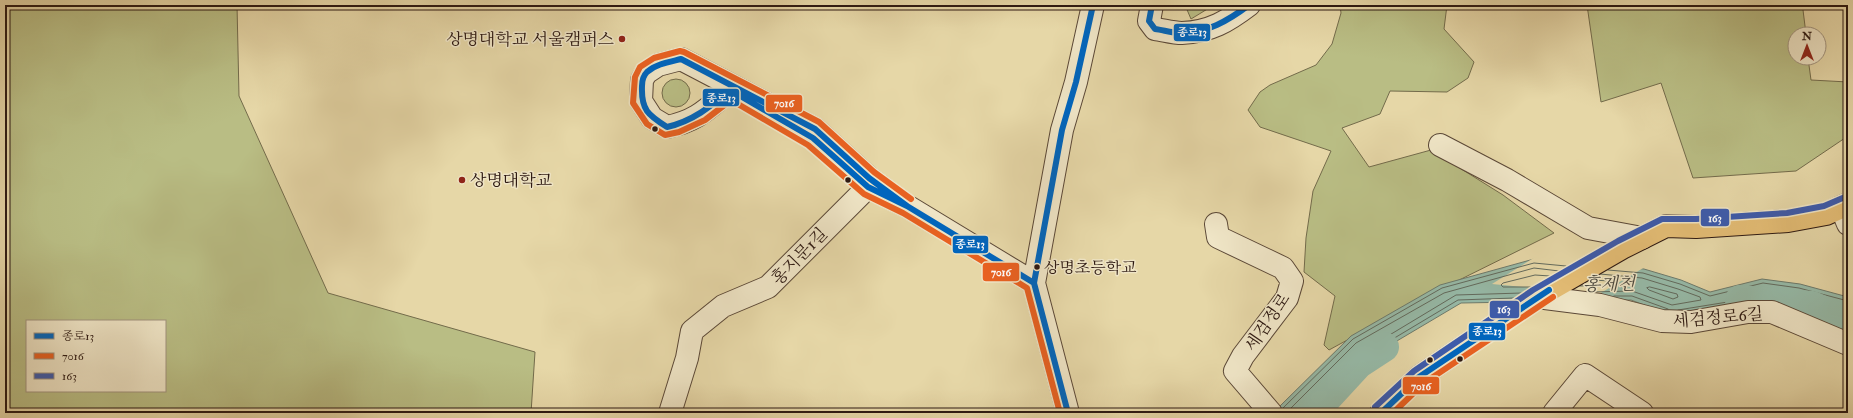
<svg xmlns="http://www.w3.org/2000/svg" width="1853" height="418" font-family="'IM FELL Double Pica','Noto Serif KR',serif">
<rect width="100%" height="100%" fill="#e6d7a7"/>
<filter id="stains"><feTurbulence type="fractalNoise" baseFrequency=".005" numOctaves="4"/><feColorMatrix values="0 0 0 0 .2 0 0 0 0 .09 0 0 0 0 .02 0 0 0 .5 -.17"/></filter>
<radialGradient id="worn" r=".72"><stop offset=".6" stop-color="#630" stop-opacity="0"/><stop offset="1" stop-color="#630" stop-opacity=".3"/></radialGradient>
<path fill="#b9bd84" stroke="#736b4b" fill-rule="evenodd" d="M5 5H237L239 96 328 293 535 352 531 413H5ZM27 321H165V391H27Z
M1185 5H1214L1191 19Z
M1340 5H1447L1444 29 1474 62 1468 78 1447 92 1390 91 1380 114 1342 128 1369 167 1431 150 1503 195 1554 233 1437 291 1329 350 1324 345 1335 296 1304 272 1306 238 1313 191 1331 151 1260 127 1248 110 1260 92 1270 85 1316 65 1332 44 1341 13Z
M1587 5H1800L1803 10 1806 34H1795V58H1808L1811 80 1848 82V136L1796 171 1693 178 1661 83 1601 102Z
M662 93a14 14 0 1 1 28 0a14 14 0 1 1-28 0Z"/>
<path fill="#96baa8" stroke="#6c7a6c" d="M1534 259 1644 269 1681 280 1710 292 1762 279 1800 284 1848 297V324L1771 299 1671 315 1631 300 1461 303 1358 364 1313 413H1275L1280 406 1351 336 1440 285Z"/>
<path fill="#e6d7a7" d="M1535 257 1645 267 1599 294 1492 284Z"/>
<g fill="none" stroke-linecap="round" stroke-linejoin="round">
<path stroke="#626a5d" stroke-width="1" d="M1608 270 1643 273 1680 284 1710 296 1763 283 1799 288 1848 301
M1580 286 1611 285 1613 284 1611 281 1591 280
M1531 287H1503L1501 285 1503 283 1535 275 1550 276
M1650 287 1677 294 1678 297 1673 299 1649 290 1647 288Z
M1591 292 1632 291 1672 305 1701 300 1700 297 1678 289 1642 278 1600 274
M1614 296H1632L1668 309
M1848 306 1799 293 1792 292 1790 294 1792 296 1848 314
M1678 310 1771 295 1848 320
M1282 409 1353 339 1442 288 1534 263 1566 266
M1286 413 1356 343 1444 293 1534 268 1559 271
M1306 413 1308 406 1353 357 1456 295 1522 293
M1311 413 1312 409 1356 361 1458 300 1514 298"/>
<path stroke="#96baa8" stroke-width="30" d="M1740 300 1812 306 1848 322
M1313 413 1358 364 1384 347"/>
<defs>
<path id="minor" d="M1152 5 1149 21 1155 29C1163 30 1173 33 1182 33 1210 32 1228 21 1249 5
M1440 145 1507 180 1588 228 1642 238
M907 206 869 178 815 129 681 59 658 65 646 73 642 80 641 101 652 118 667 127C697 121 707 109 730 90L813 138 868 187 907 206 1034 283
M1841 207 1848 224
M1216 224 1218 237 1283 268 1292 281 1287 298 1243 356 1235 371 1271 413
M1537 297 1600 305 1662 321 1691 322 1748 312H1772L1848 344
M670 413 687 358 692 331 723 306 768 287 868 187
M1068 413 1034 283 1062 130 1076 82 1093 5
M1554 413 1585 375 1642 413"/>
<path id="major" d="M1381 413 1419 377 1537 297 1622 248 1666 226 1696 227 1788 221 1826 214 1848 204"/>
</defs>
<use href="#minor" stroke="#5b4837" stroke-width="24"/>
<use href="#major" stroke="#2d1912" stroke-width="24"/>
<use href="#minor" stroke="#efe5c6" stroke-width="22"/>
<use href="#major" stroke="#e3bc74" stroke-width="22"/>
<defs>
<path id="bus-1" d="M1152 5 1149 21 1155 29C1163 30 1172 33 1180 33 1206 34 1229 20 1249 5
M681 59 815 129 869 178 907 206 868 187 813 138 730 90C710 107 693 121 667 127 648 115 641 110 642 86 642 81 643 76 647 72 656 64 669 62 681 59Z
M907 206 1034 283
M1068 413 1034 283 1062 130 1076 82 1093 5
M1381 413 1419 377 1549 290"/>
<path id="bus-2" d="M911 199 874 172 819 122 684 52 680 51 654 58 640 67 635 77 633 103 647 124 665 135 679 132 705 120 731 100 808 145 864 194 903 213 1027 288 1060 413
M1393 413 1424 383 1553 297"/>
<path id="bus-3" d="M1375 407 1414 371 1533 290 1618 241 1662 219H1696L1787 213 1824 206 1845 197"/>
</defs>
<use href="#bus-1" stroke="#efe5c6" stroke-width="9"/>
<use href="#bus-2" stroke="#efe5c6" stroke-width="9"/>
<use href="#bus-3" stroke="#efe5c6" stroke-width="9"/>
<use href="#bus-1" stroke="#0065bd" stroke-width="6"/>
<use href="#bus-2" stroke="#e86121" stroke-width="6"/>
<use href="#bus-3" stroke="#3d5bab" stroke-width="6"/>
</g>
<g fill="#8f2418" stroke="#efe5c6" stroke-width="1.5">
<circle cx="622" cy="39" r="4"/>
<circle cx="462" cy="180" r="4"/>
</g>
<g fill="#2d1912" stroke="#efe5c6" stroke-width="1.5">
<circle cx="655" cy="129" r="3.5"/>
<circle cx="848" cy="180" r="3.5"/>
<circle cx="1037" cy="267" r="3.5"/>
<circle cx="1460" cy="359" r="3.5"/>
<circle cx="1430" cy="360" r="3.5"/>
</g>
<g text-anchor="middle" stroke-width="3" stroke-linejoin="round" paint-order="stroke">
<g font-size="16" fill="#2d1912" stroke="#efe5c6" text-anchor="start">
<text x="1044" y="273">상명초등학교</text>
</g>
<g font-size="17" fill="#2d1912" stroke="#efe5c6" text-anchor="end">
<text x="614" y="45">상명대학교 서울캠퍼스</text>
<text x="470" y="186" text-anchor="start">상명대학교</text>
</g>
<g font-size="17" fill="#2d1912" stroke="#efe5c6">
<text transform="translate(799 256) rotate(-46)" y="6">홍지문1길</text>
<text transform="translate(1718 317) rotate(-5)" y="6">세검정로6길</text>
<text transform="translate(1267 322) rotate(-56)" y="6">세검정로</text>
</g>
<g font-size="18" font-style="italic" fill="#4c493f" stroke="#efe5c6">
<text transform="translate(1609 284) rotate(-1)" y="6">홍제천</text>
</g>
</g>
<g stroke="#efe5c6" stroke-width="1.5">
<rect x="1173" y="23" width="38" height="19" rx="4" fill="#0065bd"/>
<rect x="702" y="88" width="38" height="19" rx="4" fill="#0065bd"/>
<rect x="765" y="94" width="38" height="19" rx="4" fill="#e86121"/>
<rect x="1700" y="208" width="30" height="19" rx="4" fill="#3d5bab"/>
<rect x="952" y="235" width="37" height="19" rx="4" fill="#0065bd"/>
<rect x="982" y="262" width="38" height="20" rx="4" fill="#e86121"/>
<rect x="1489" y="300" width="31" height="19" rx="4" fill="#3d5bab"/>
<rect x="1468" y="322" width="38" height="19" rx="4" fill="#0065bd"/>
<rect x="1402" y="376" width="38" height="19" rx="4" fill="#e86121"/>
</g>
<g font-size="11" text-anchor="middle" font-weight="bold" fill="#fff">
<text x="1192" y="36">종로13</text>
<text x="721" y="102">종로13</text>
<text x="784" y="107">7016</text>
<text x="1715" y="222">163</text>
<text x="970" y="248">종로13</text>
<text x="1001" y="276">7016</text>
<text x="1504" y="313">163</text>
<text x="1487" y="335">종로13</text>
<text x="1421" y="390">7016</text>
</g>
<rect width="1853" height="418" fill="none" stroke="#e6d7a7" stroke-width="20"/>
<rect x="6" y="6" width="1841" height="406" fill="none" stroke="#2d1912" stroke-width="2"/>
<rect x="10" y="10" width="1833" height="398" fill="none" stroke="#2d1912"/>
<rect x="26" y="320" width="140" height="72" fill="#efe5c6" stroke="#a1937e"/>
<rect x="34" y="333" width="20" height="6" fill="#0065bd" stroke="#a1937e"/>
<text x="62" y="340" font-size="12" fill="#2d1912">종로13</text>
<rect x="34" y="353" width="20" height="6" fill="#e86121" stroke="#a1937e"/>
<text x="62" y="360" font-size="12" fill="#2d1912">7016</text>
<rect x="34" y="373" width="20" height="6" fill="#3d5bab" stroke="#a1937e"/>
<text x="62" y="380" font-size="12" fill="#2d1912">163</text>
<g transform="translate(1807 46)"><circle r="19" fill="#efe5c6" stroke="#a1937e"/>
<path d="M0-3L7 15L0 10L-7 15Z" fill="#8f2418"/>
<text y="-6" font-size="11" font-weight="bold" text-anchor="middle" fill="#2d1912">N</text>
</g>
<rect width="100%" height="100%" filter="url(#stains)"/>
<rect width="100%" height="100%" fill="url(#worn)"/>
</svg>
